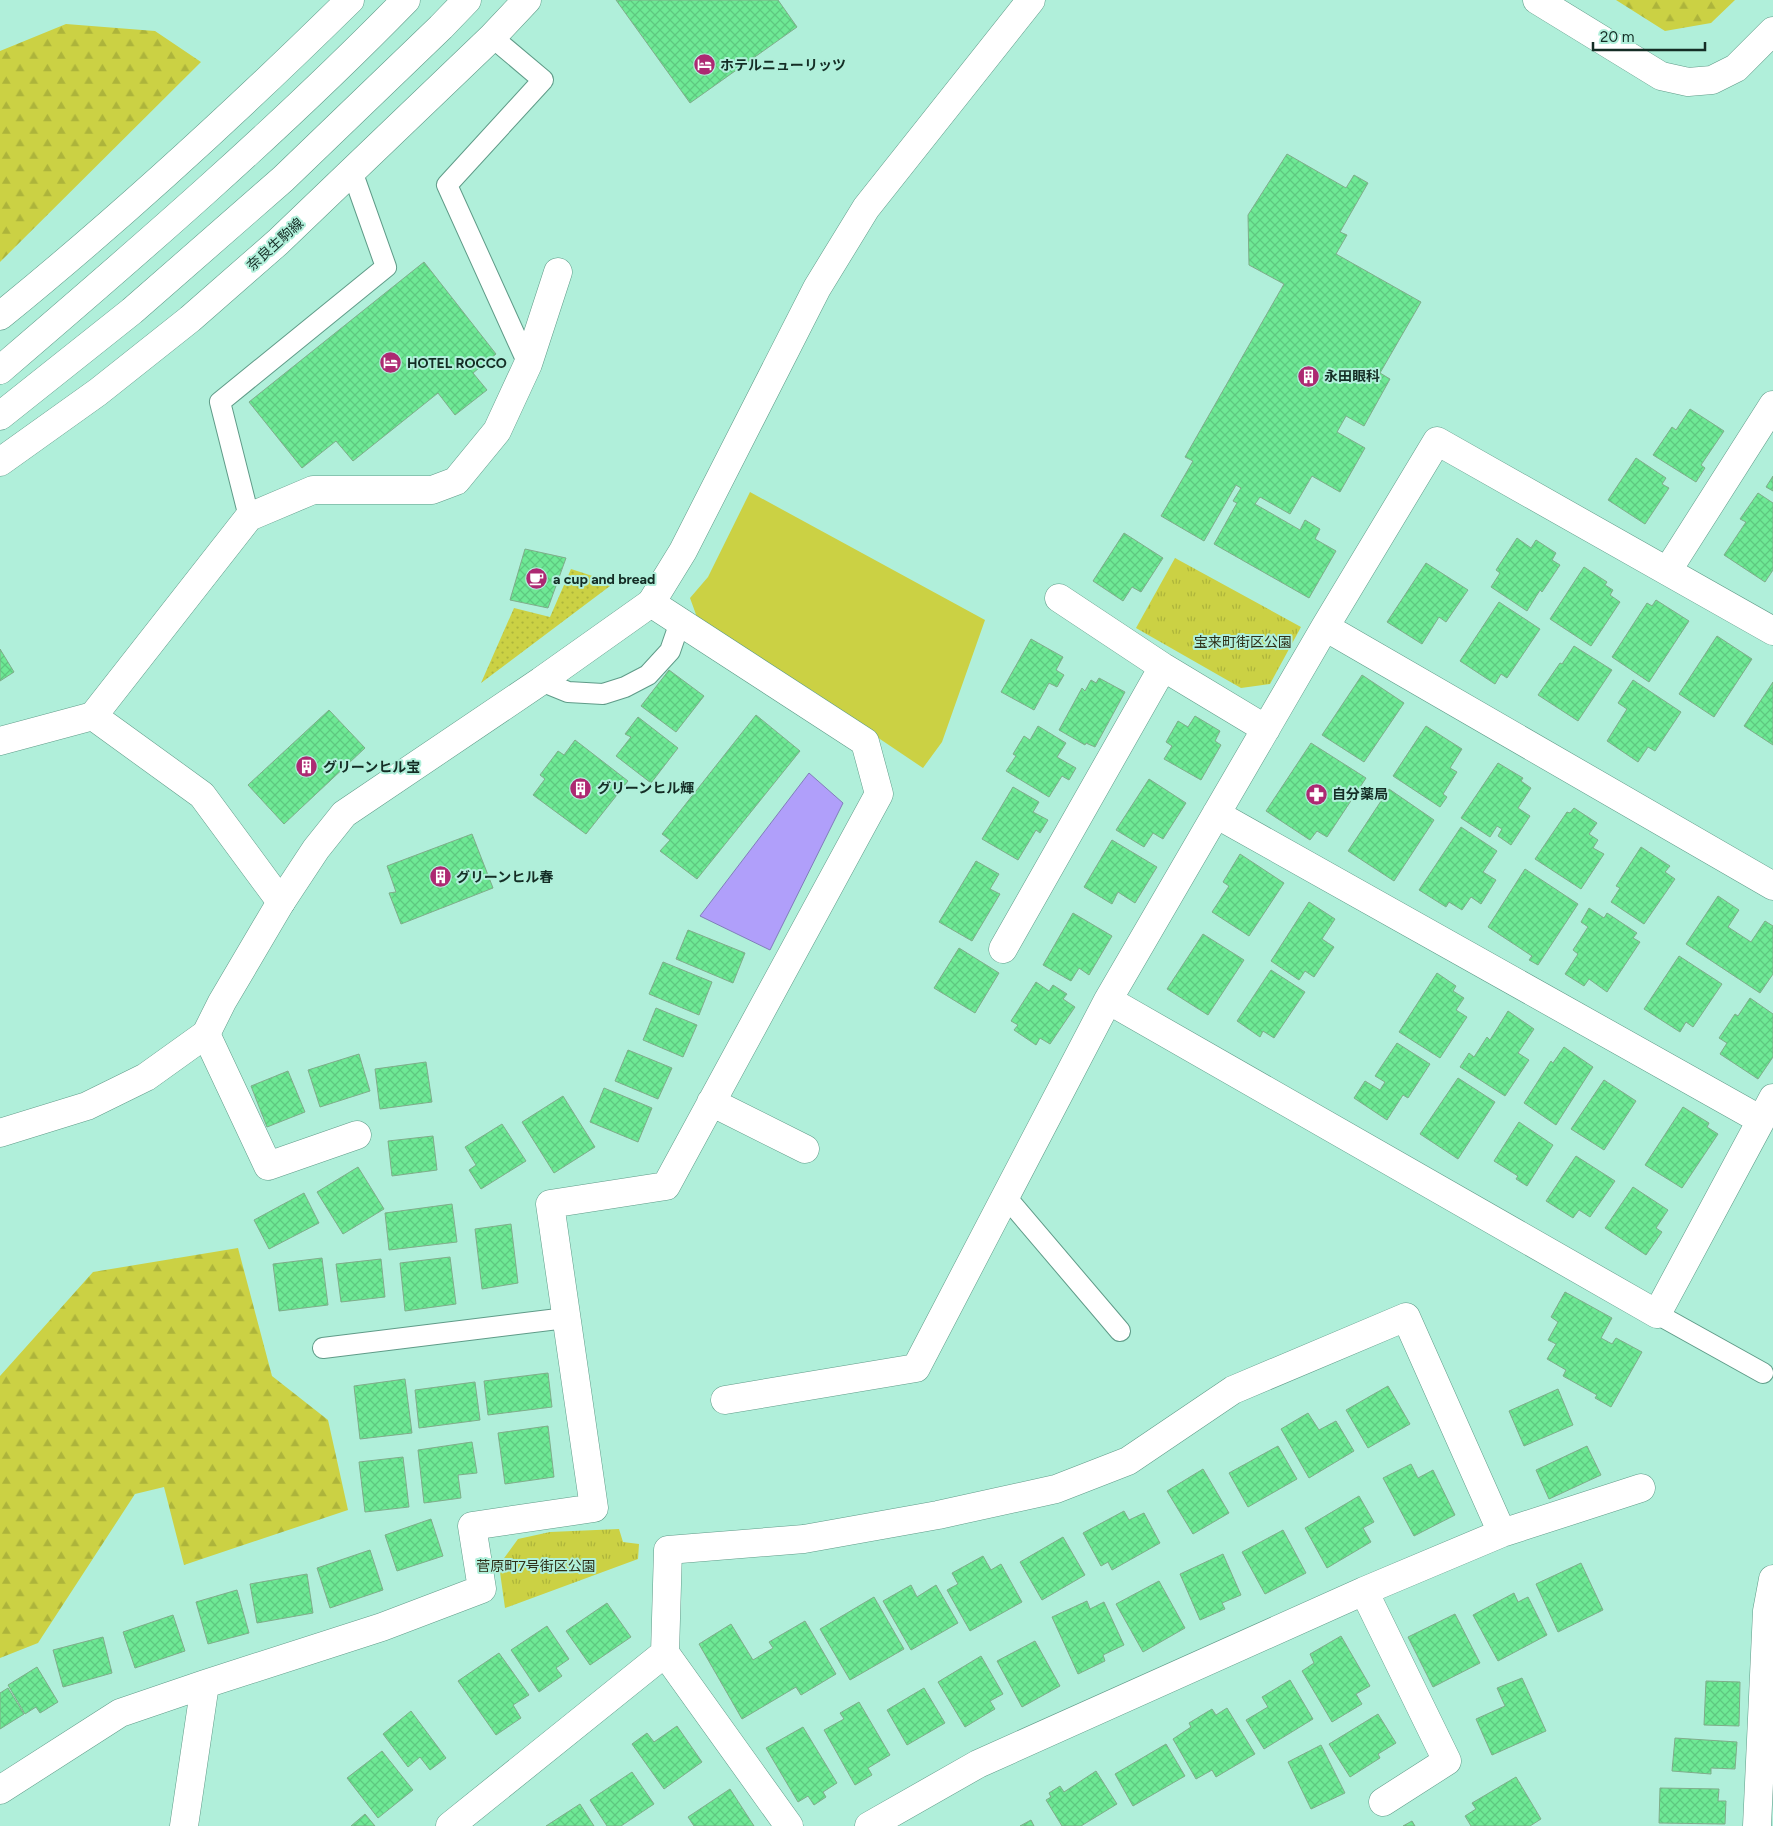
<svg xmlns="http://www.w3.org/2000/svg" width="1773" height="1826" font-family="Figtree,'Noto Sans JP',sans-serif">
<defs>
<pattern id="forest-firs" width="22" height="20" patternUnits="userSpaceOnUse" patternTransform="scale(1.25)"><rect width="22" height="20" fill="#cbd144"/><path d="M5 1l3.5 6h-7zM16 11l3.5 6h-7z" fill="#adb43b"/></pattern>
<pattern id="park-tufts" width="24" height="20" patternUnits="userSpaceOnUse" patternTransform="scale(1.25)"><rect width="24" height="20" fill="#cbd144"/><path d="M3 7l-1-3M5 7V3M7 7l1-3M15 17l-1-3M17 17v-4M19 17l1-3" fill="none" stroke="#adb43b"/></pattern>
<pattern id="garden-dots" width="8" height="8" patternUnits="userSpaceOnUse" patternTransform="scale(1.25)"><rect width="8" height="8" fill="#cbd144"/><path d="M2 2h.1M6 6h.1" fill="none" stroke="#adb43b" stroke-width="1.8" stroke-linecap="round"/></pattern>
<pattern id="building-cross-hatch" width="8" height="8" patternUnits="userSpaceOnUse" patternTransform="scale(1.25)"><rect width="8" height="8" fill="#6ee995"/><path d="M0 0l8 8M0 8l8-8" fill="none" stroke="#5ec880"/></pattern>
</defs>
<rect width="100%" height="100%" fill="#b0efda"/>
<path fill="#cbd144" d="M750 492 985 620 942 742 923 768 874 735 816 693 698 620 690 598 708 577Z"/>
<path fill="url(#forest-firs)" d="M1616 0H1735L1711 23 1665 31Z
M66 24 155 31 201 62 0 262V51Z
M238 1248 272 1376 328 1420 348 1510 184 1565 164 1487 135 1494 38 1643 0 1658V1376L93 1272Z"/>
<path fill="url(#park-tufts)" d="M1175 558 1301 627 1270 684 1241 688 1136 628Z
M619 1529 623 1542 639 1544 638 1559 505 1608 499 1565 518 1539 550 1532Z"/>
<path fill="url(#garden-dots)" d="M571 569 614 583 481 683 514 608 550 617Z"/>
<path fill="#b09ffa" stroke="#817dba" d="M809 773 843 803 770 950 700 916Z"/>
<path fill="url(#building-cross-hatch)" stroke="#7fad8a" d="M616 0H778L797 27 690 103Z
M1287 154 1346 188 1354 175 1368 183 1340 232 1347 235 1336 254 1421 302 1380 373 1390 379 1364 426 1346 416 1337 432 1365 448 1340 492 1312 476 1290 514 1260 497 1255 504 1300 530 1305 520 1320 529 1315 539 1336 551 1309 598 1214 544 1237 503 1233 501 1241 488 1236 485 1204 541 1161 516 1193 461 1185 457 1284 284 1249 265 1248 215Z
M424 262 496 354 473 373 487 390 455 415 438 393 353 461 336 441 302 468 249 402Z
M1690 409 1724 431 1701 465 1705 468 1696 482 1653 455 1672 427 1676 430Z
M1636 458 1666 478 1662 484 1669 488 1645 524 1608 500Z
M1773 476V491L1766 487Z
M1758 493 1773 503V570L1765 582 1724 555 1746 522 1740 519Z
M1124 533 1163 558 1141 592 1132 587 1123 601 1093 581Z
M1517 538 1531 548 1536 540 1556 553 1552 560 1560 565 1542 592 1540 590 1527 611 1491 587 1500 573 1496 570Z
M525 549 566 558 548 608 510 600Z
M1426 563 1468 590 1446 622 1439 617 1422 644 1387 622Z
M1584 567 1607 582 1605 585 1613 590 1610 595 1620 602 1591 646 1550 619Z
M1656 600 1689 621 1649 682 1612 657 1647 603 1652 606Z
M1499 602 1540 629 1507 678 1501 674 1495 684 1460 661Z
M1717 636 1752 659 1714 717 1679 694Z
M1031 639 1063 657 1056 670 1064 675 1057 687 1049 683 1034 710 1001 692Z
M1574 646 1612 670 1578 721 1538 695 1560 663 1562 664Z
M0 649 14 672 0 681Z
M669 670 704 696 676 732 641 706Z
M1362 675 1404 703 1364 762 1322 735Z
M1099 678 1125 692 1095 747 1086 743 1085 745 1059 730 1082 688 1085 691 1091 680 1096 683Z
M1633 680 1681 712 1655 751 1648 747 1638 762 1607 741 1627 709 1618 703Z
M1773 682V745L1744 726Z
M329 710 365 748 284 824 248 785Z
M756 715 800 751 697 879 660 851 670 840 662 834Z
M1195 716 1220 731 1215 741 1221 745 1201 780 1164 759 1172 746 1166 742 1178 721 1188 727Z
M638 717 678 748 651 783 616 756 631 737 625 734Z
M1038 726 1066 743 1057 757 1076 768 1069 780 1062 776 1049 797 1006 771 1016 756 1013 754 1024 736 1030 740Z
M1426 726 1462 749 1450 768 1457 772 1443 794 1447 797 1440 807 1393 776Z
M575 740 628 781 586 834 533 795 545 779 540 775 558 751 564 755Z
M1311 743 1366 778 1327 837 1317 831 1310 840 1266 811Z
M1498 763 1523 778 1521 781 1531 788 1518 808 1530 816 1511 845 1498 836 1502 829 1497 826 1490 837 1461 818Z
M1149 779 1186 803 1163 839 1153 833 1144 847 1116 830Z
M1013 787 1039 802 1033 812 1048 820 1040 833 1036 830 1018 860 982 839Z
M1389 789 1434 820 1394 881 1348 851Z
M1574 808 1597 823 1589 834 1598 840 1593 848 1604 854 1581 889 1535 859 1567 812 1570 813Z
M1461 827 1497 851 1483 872 1496 880 1481 904 1471 897 1462 910 1449 902 1446 907 1419 890Z
M472 834 493 888 401 924 389 893 396 892 387 866Z
M1112 840 1157 867 1135 903 1118 892 1112 904 1084 887Z
M1641 847 1670 866 1665 872 1675 879 1644 924 1611 902 1620 888 1616 886Z
M1240 854 1284 883 1249 936 1212 912 1229 886 1223 882Z
M976 861 999 874 990 889 1000 894 972 941 939 922Z
M1525 869 1578 904 1538 965 1529 960 1532 956 1488 927Z
M1718 896 1739 910 1728 927 1751 942 1765 921 1773 926V974L1760 993 1686 944Z
M1309 902 1335 919 1322 939 1334 947 1314 977 1305 971 1299 980 1271 961Z
M1589 908 1604 918 1607 913 1637 933 1633 938 1640 942 1607 992 1589 979 1584 986 1565 974 1578 954 1573 950 1588 927 1581 922Z
M1073 913 1112 936 1089 975 1079 968 1071 981 1043 965Z
M688 930 745 953 733 983 676 959Z
M1203 934 1244 960 1208 1015 1167 989Z
M959 948 999 973 975 1013 934 988Z
M1679 956 1722 984 1693 1027 1686 1022 1680 1032 1644 1009Z
M663 962 712 982 699 1015 649 994Z
M1271 970 1305 992 1274 1038 1263 1031 1260 1037 1237 1021Z
M1437 973 1456 986 1453 991 1464 998 1456 1010 1467 1017 1440 1058 1399 1032Z
M1036 982 1049 991 1053 985 1067 994 1063 999 1075 1007 1050 1044 1040 1038 1036 1045 1014 1030 1018 1025 1011 1021Z
M1750 998 1773 1014V1057L1758 1079 1720 1054 1727 1043 1719 1038 1735 1014 1738 1016Z
M656 1008 697 1025 683 1057 643 1040Z
M1508 1011 1534 1029 1518 1053 1529 1060 1505 1096 1460 1067 1469 1053 1474 1057 1487 1037 1490 1040Z
M1397 1043 1430 1064 1408 1098 1403 1095 1387 1120 1354 1098 1365 1081 1380 1090 1385 1082 1375 1076Z
M1564 1047 1593 1067 1556 1125 1524 1103 1551 1061 1553 1063Z
M628 1050 672 1068 658 1099 615 1081Z
M359 1054 370 1091 320 1107 308 1070Z
M426 1062 432 1102 380 1109 375 1069Z
M288 1071 305 1112 267 1127 251 1086Z
M1458 1078 1495 1102 1458 1159 1420 1134Z
M1604 1080 1636 1101 1604 1150 1571 1129Z
M604 1088 652 1108 638 1142 590 1122Z
M563 1096 595 1147 554 1173 522 1122Z
M1683 1107 1709 1123 1707 1127 1718 1134 1682 1188 1645 1165Z
M1519 1122 1553 1145 1527 1186 1516 1179 1518 1176 1494 1161Z
M502 1124 526 1161 481 1189 469 1170 476 1165 465 1147Z
M433 1136 437 1170 392 1176 388 1141Z
M1576 1156 1615 1181 1590 1217 1579 1210 1573 1218 1546 1201Z
M358 1167 384 1209 343 1234 317 1192Z
M1633 1187 1668 1210 1656 1228 1662 1232 1646 1255 1605 1228Z
M304 1193 319 1223 269 1249 254 1220Z
M452 1204 457 1242 389 1250 385 1213Z
M511 1224 518 1283 482 1289 475 1229Z
M450 1257 456 1304 405 1311 400 1263Z
M322 1258 328 1305 279 1311 273 1264Z
M381 1259 385 1297 341 1302 336 1264Z
M1565 1292 1612 1318 1601 1338 1612 1344 1616 1338 1642 1352 1611 1407 1595 1398 1597 1395 1563 1376 1566 1370 1547 1359 1556 1344 1548 1340 1558 1322 1551 1317Z
M548 1373 552 1407 488 1415 484 1381Z
M405 1379 412 1433 360 1439 354 1386Z
M475 1382 480 1420 419 1428 415 1390Z
M1388 1386 1410 1424 1368 1448 1346 1410Z
M1558 1389 1573 1425 1524 1446 1509 1411Z
M1308 1413 1319 1430 1336 1421 1354 1451 1309 1478 1281 1429Z
M548 1426 554 1477 505 1484 498 1433Z
M472 1442 477 1473 458 1475 461 1498 424 1503 418 1450Z
M1278 1446 1297 1479 1248 1507 1229 1473Z
M1587 1446 1601 1475 1549 1499 1536 1470Z
M403 1457 409 1507 365 1512 359 1462Z
M1411 1464 1418 1478 1433 1470 1455 1515 1414 1536 1383 1478Z
M1203 1469 1229 1513 1193 1534 1167 1491Z
M1359 1496 1374 1522 1363 1528 1371 1542 1327 1568 1305 1528Z
M1124 1511 1129 1520 1144 1513 1160 1543 1112 1570 1108 1562 1101 1566 1083 1533Z
M431 1519 443 1556 397 1571 385 1535Z
M1283 1530 1306 1573 1265 1594 1242 1552Z
M1063 1537 1085 1575 1042 1600 1020 1562Z
M370 1550 383 1590 330 1608 317 1568Z
M1223 1554 1241 1595 1222 1603 1225 1609 1200 1620 1180 1574Z
M983 1556 991 1570 1001 1564 1022 1602 970 1631 947 1590 958 1584 952 1573Z
M1581 1563 1603 1610 1558 1632 1536 1584Z
M307 1574 313 1613 257 1623 250 1584Z
M1159 1581 1185 1628 1143 1652 1116 1604Z
M911 1585 917 1597 936 1585 958 1623 911 1650 883 1601Z
M237 1590 249 1633 208 1644 196 1602Z
M1514 1593 1518 1602 1528 1597 1547 1635 1498 1661 1473 1615Z
M874 1597 904 1649 850 1680 820 1629Z
M1087 1601 1090 1609 1104 1602 1124 1645 1103 1655 1105 1661 1078 1674 1052 1617Z
M607 1603 631 1637 590 1665 566 1631Z
M1455 1614 1480 1663 1433 1687 1408 1637Z
M173 1615 185 1651 135 1668 123 1632Z
M805 1621 836 1674 801 1695 796 1687 742 1719 699 1644 731 1624 753 1660 773 1648 769 1642Z
M547 1626 569 1659 556 1668 562 1676 539 1692 511 1650Z
M1341 1636 1370 1686 1356 1694 1362 1704 1332 1722 1302 1671 1314 1663 1310 1654Z
M103 1637 112 1673 63 1687 53 1650Z
M1035 1641 1060 1686 1022 1707 997 1661Z
M499 1653 529 1695 513 1705 521 1718 496 1735 458 1681Z
M981 1656 1003 1694 990 1701 995 1709 965 1727 938 1682Z
M37 1667 58 1702 40 1713 36 1707 25 1714 8 1685Z
M1522 1678 1546 1731 1492 1755 1476 1719 1505 1706 1497 1688Z
M1290 1680 1313 1719 1264 1749 1246 1720 1268 1707 1262 1697Z
M1706 1681 1740 1682 1739 1726 1704 1725Z
M8 1688 24 1714 0 1729V1693Z
M924 1688 945 1723 907 1745 887 1710Z
M859 1702 890 1755 868 1768 872 1775 855 1785 824 1730 844 1719 840 1713Z
M1227 1708 1255 1754 1216 1777 1212 1770 1196 1779 1173 1739 1191 1727 1189 1723 1212 1709 1216 1715Z
M411 1711 446 1758 430 1770 420 1757 408 1767 383 1734Z
M1378 1714 1396 1743 1378 1754 1380 1758 1350 1777 1329 1744Z
M677 1726 702 1762 664 1789 632 1744 647 1733 654 1742Z
M803 1727 837 1783 823 1792 826 1797 814 1805 808 1796 798 1802 766 1748Z
M1675 1738 1737 1742 1735 1769 1711 1768V1774L1672 1771Z
M1166 1744 1185 1776 1133 1806 1115 1774Z
M1321 1745 1345 1793 1311 1809 1288 1762Z
M382 1751 413 1790 378 1818 347 1778Z
M1096 1771 1117 1804 1081 1826H1062L1046 1800 1051 1797 1049 1793 1060 1786 1064 1792Z
M632 1772 654 1804 621 1826H607L590 1800Z
M1516 1777 1541 1819 1530 1826H1471L1465 1816 1476 1809 1472 1803Z
M1660 1788 1719 1789 1718 1801H1726L1725 1824 1659 1823Z
M730 1789 754 1826H694L688 1817Z
M580 1804 594 1826H546Z
M365 1814 375 1826H351Z
M1031 1820 1034 1826H1020Z
M1412 1821 1415 1826H1403Z"/>
<g fill="none" stroke-linecap="round" stroke-linejoin="round">
<defs>
<path id="lane" d="M492 37 543 80 447 185 528 364
M249 517 220 402 386 267 352 171
M541 681 568 692 603 694 625 687 648 675 670 651 680 622
M1006 1197 1120 1331
M1657 1314 1763 1373
M323 1348 566 1318"/>
<path id="street" d="M1668 570 1773 405
M1059 598 1163 667 1266 729
M1325 627 1773 886
M93 716 202 795 281 902
M0 741 93 716 249 517 313 490H432L456 481 497 431 528 364 558 272
M1216 814 1761 1120
M1003 949 1163 667
M1108 1000 1657 1314 1773 1098
M206 1034 268 1166 357 1135
M711 1102 805 1149
M725 1400 916 1368 1108 1000 1325 627 1437 441 1773 631
M1364 1591 1502 1533 1641 1488
M0 1790 120 1713 205 1684 382 1627 482 1589 472 1526 594 1508 550 1204 666 1186 879 794 865 742 651 603
M184 1826 205 1684
M450 1826 665 1653
M789 1826 665 1653 668 1550 804 1539 938 1515 1056 1489 1128 1461 1233 1390 1406 1317 1502 1533
M869 1826 978 1764 1364 1591 1447 1761 1383 1802
M1757 1826 1767 1611 1773 1579"/>
<path id="secondary" d="M1537 0 1661 76 1688 82 1712 80 1736 68 1773 31
M0 1133 87 1106 146 1077 206 1034 222 1002 281 902 316 849 344 814 541 681 651 603 683 551 817 288 866 208 1031 0"/>
<path id="primary" d="M0 316C122 217 238 110 350 0
M0 370C139 251 278 131 406 0
M0 462 98 392 190 319 278 242 492 37 527 0"/>
<path id="highway" d="M0 416 132 311 283 179 441 27 467 0"/>
</defs>
<use href="#lane" stroke="#5f9b88" stroke-width="22"/>
<use href="#street" stroke="#5f9b88" stroke-width="29"/>
<use href="#secondary" stroke="#5f9b88" stroke-width="29"/>
<use href="#primary" stroke="#5f9b88" stroke-width="29"/>
<use href="#highway" stroke="#5f9b88" stroke-width="29"/>
<use href="#lane" stroke="#fff" stroke-width="20"/>
<use href="#street" stroke="#fff" stroke-width="28"/>
<use href="#secondary" stroke="#fff" stroke-width="28"/>
<use href="#primary" stroke="#fff" stroke-width="28"/>
<use href="#highway" stroke="#fff" stroke-width="28"/>
</g>
<defs>
<symbol id="hotel-disc" viewBox="-11 -11 22 22"><circle r="9.5" fill="#ad2972" stroke="#b0efda"/><path d="M-6-4.5h1.5V1H6V5H4.5V3h-9V5H-6ZM-4 0a1.8 1.8 0 1 1 3.6 0ZM.5 0V-2.5h3Q6-2.5 6 0Z" fill="#fff"/></symbol>
<symbol id="building-disc" viewBox="-11 -11 22 22"><circle r="9.5" fill="#ad2972" stroke="#b0efda"/><path d="M-4-6H4V6H1V3H-1V6H-4ZM-2.5-4.3h1.7v1.8h-1.7ZM.8-4.3h1.7v1.8H.8ZM-2.5-1h1.7V.8h-1.7ZM.8-1h1.7V.8H.8Z" fill="#fff"/></symbol>
<symbol id="cafe-disc" viewBox="-11 -11 22 22"><circle r="9.5" fill="#ad2972" stroke="#b0efda"/><path d="M-5.5-4.5H6V0H3Q3 3.5 0 3.5H-2.5Q-5.5 3.5-5.5 0ZM3-3.2v2h1.7v-2ZM-6 4.5H4V6H-6Z" fill="#fff"/></symbol>
<symbol id="pharmacy-disc" viewBox="-11 -11 22 22"><circle r="9.5" fill="#ad2972" stroke="#b0efda"/><path d="M-2-6h4v4h4v4h-4v4h-4v-4h-4v-4h4Z" fill="#fff"/></symbol>
</defs>
<g fill-rule="evenodd">
<use href="#hotel-disc" x="692" y="52" width="25" height="25"/>
<use href="#hotel-disc" x="378" y="350" width="25" height="25"/>
<use href="#building-disc" x="1296" y="364" width="25" height="25"/>
<use href="#cafe-disc" x="524" y="566" width="25" height="25"/>
<use href="#building-disc" x="294" y="754" width="25" height="25"/>
<use href="#building-disc" x="568" y="776" width="25" height="25"/>
<use href="#pharmacy-disc" x="1304" y="782" width="25" height="25"/>
<use href="#building-disc" x="428" y="864" width="25" height="25"/>
</g>
<g text-anchor="middle" stroke-width="4" stroke-linejoin="round" paint-order="stroke">
<g font-size="14" font-weight="bold" fill="#142d25" stroke="#b0efda" text-anchor="start">
<text x="720" y="70">ホテルニューリッツ</text>
<text x="407" y="368">HOTEL ROCCO</text>
<text x="1324" y="381">永田眼科</text>
<text x="553" y="584">a cup and bread</text>
<text x="323" y="772">グリーンヒル宝</text>
<text x="597" y="793">グリーンヒル輝</text>
<text x="1332" y="799">自分薬局</text>
<text x="456" y="882">グリーンヒル春</text>
</g>
<g font-size="14" fill="#142d25" stroke="#b0efda">
<text transform="translate(275 244) rotate(-42)" y="5">奈良生駒線</text>
</g>
<g font-size="14" fill="#2e2f18" stroke="#b0efda">
<text x="1243" y="647">宝来町街区公園</text>
<text x="536" y="1571">菅原町7号街区公園</text>
</g>
</g>
<path d="M1593 42v8h112v-8" fill="none" stroke="#142d25" stroke-width="2.5"/>
<text x="1600" y="42" font-size="15" fill="#142d25" stroke="#b0efda" stroke-width="4" paint-order="stroke">20 m</text>
</svg>
